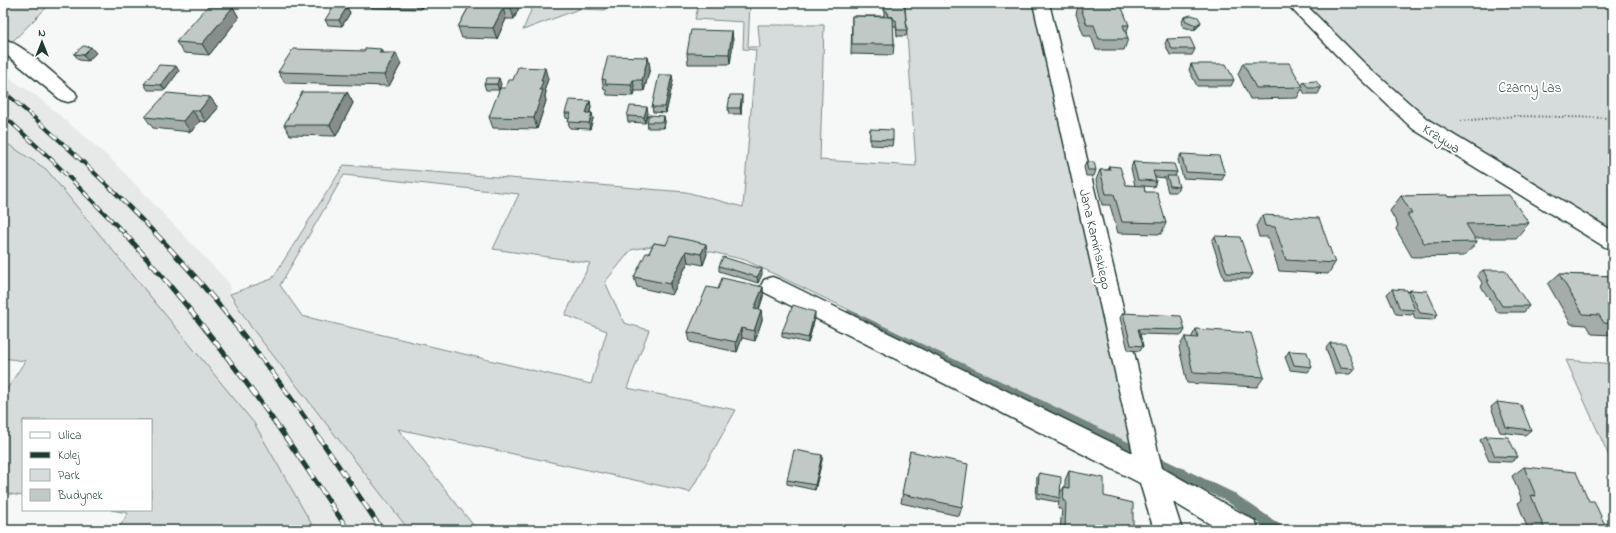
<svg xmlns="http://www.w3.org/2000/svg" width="1616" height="533" font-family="'Indie Flower',sans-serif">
<rect width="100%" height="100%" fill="#f6f7f7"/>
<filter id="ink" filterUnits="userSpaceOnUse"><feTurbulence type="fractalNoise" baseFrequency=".025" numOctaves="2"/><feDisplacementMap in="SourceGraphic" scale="8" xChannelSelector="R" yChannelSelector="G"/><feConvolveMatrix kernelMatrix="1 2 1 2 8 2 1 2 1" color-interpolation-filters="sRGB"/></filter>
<g filter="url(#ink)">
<path fill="#e6e9e8" d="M3 74 38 97 113 161 230 284V294L409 530H315L253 423 46 169 3 141Z"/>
<path fill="#d6dcdb" stroke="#7a8c88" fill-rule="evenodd" d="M3 3H51L14 40 10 41 3 37Z
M534 3H607L605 10 579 9 523 30Z
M699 3H750L748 47H760L758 25H824L820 160 916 166 905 3 1037 5 1134 436 1126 451 960 363 745 260 687 246 662 244 631 250 605 282 624 323 649 330 627 388 736 410 690 492 398 429 477 530H409L251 327 230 294 272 279 344 165 686 192 743 207 756 50 743 49 744 22 695 19ZM344 175 519 194 493 249 590 263 565 315 607 331 591 384 302 316 280 285Z
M1304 3H1613V235L1418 116 1393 95Z
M3 141 46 169 254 423 315 530H118L128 513 111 510H151V420H23V496L3 493V395L25 361 3 358Z
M1566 360 1613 364V465Z"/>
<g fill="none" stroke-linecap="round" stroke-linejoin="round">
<path fill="#72857f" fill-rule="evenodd" d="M849 310 1041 400 1234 493 1282 526 1284 530H1269L1226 501 1033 406 846 317 844 314 846 311Z"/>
<defs>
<path id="minor" d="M1033 3H1049L1162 468 1255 521 1259 530H1220L1173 502 1182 530H1154L1140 483 764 292 761 286 764 280 772 277 780 280 1133 453Z
M1286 3H1304L1363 62 1427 119 1613 231V249L1605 247 1413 129 1351 70Z
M3 39C22 43 58 78 75 92L77 96 75 100 68 102 61 100 3 52Z"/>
</defs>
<use href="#minor" stroke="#1f3d34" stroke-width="3"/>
<path stroke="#1f3d34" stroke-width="2" stroke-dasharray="1 2.5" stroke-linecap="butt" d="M1461 121 1515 116 1613 118"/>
<use href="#minor" fill="#fff" fill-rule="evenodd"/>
<defs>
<path id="rail-far1" d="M3 91C58 137 107 183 156 234
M3 115 53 161 125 234"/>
<path id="rail" d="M124 233C208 325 280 426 348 530
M155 233C242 323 313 427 382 530"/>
</defs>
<use href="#rail-far1" stroke="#1f3d34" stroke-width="4"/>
<use href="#rail" stroke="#1f3d34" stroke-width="5"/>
<use href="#rail-far1" stroke="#fff" stroke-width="2.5" stroke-dasharray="8" stroke-linecap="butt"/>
<use href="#rail" stroke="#fff" stroke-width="3.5" stroke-dasharray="10" stroke-linecap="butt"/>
</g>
<path fill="#a5adaa" stroke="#1f3d34" d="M352 3H424L421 9 372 8 370 4H352Z
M471 3H521L514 19H506L497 39 462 38 458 27Z
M662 3H685V5L662 4Z
M884 3H904L907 30 906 36H897L896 26H893L894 44 893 55 851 54 852 16H884Z
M1079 3 1129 25 1126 34 1128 39 1124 50H1096L1091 36H1084L1076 14Z
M233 7 239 18 209 55 184 53 176 42Z
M347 7 350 13 342 26 328 25 325 20Z
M1184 17 1201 22 1198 27 1194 30 1183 27 1182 22Z
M732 31 733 42 730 64H688L687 53Z
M1167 39 1195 49 1192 55H1170L1165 44Z
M96 53 88 61 79 60 74 54Z
M383 53 401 64 389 86 285 83 278 72Z
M648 57 650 68 644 91H635L634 96 607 95 606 90H604L602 79Z
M1243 63 1302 85 1304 82 1321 88 1318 94H1305L1302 89 1297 98 1250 99 1238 74Z
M1191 64 1234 80 1231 86H1197L1189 70Z
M179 71 165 90H148L144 84Z
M548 79 545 88 546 92 545 96 546 101 537 129 493 128 489 117Z
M673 81 666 113 653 112 652 107Z
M484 84H501L499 90H486Z
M347 92 353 103 336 136 290 135 284 125Z
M210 97 218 108 206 122 200 121 191 132 153 128 145 117Z
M590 101 591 107 590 113H592L593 119 590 129 570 128 568 122 569 119 566 118 565 113Z
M742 101 741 114H729L728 108Z
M648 113 645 123 628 122 627 116Z
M664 116 665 122 664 128H648L647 122Z
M870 129 893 140 892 146 870 145Z
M1181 154 1225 174 1222 180 1183 178 1178 160Z
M1086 162 1096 170 1094 176H1086L1084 167Z
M1133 162 1177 172 1175 176 1179 187 1176 192H1168L1165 181 1166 178 1155 177 1156 181 1154 187 1144 186 1145 192 1166 223 1161 234 1118 233 1110 205H1102L1096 180 1100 170H1108L1109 166 1126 185 1135 186 1131 168Z
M1401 196 1455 197 1457 196 1529 223 1516 238H1475L1477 242 1464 256 1412 257 1396 229 1398 225 1390 211Z
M1262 215 1335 263 1328 274 1279 271 1268 237H1259L1256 226Z
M1215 236 1253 274 1249 279H1224L1212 241Z
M654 243 707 254 703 265 688 262 672 295 637 287 634 277 649 253Z
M719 266 762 274 758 283 719 271Z
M1483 270 1529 306 1524 312H1497L1481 286 1483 284 1477 275Z
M1559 274 1613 276V335L1592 334 1587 325 1571 324 1548 284Z
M763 287V297L759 310H761L762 320 755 341 742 338 737 352 690 342 688 332 718 289Z
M1392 289 1408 292 1410 290 1438 315 1433 320 1415 319 1413 313 1411 315 1396 314 1387 294Z
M1123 313 1185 330 1182 335 1140 334 1143 346 1140 351 1128 350 1120 318Z
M815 318 808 343 782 337V332Z
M1196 329 1264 377 1257 387 1187 383 1179 347 1185 337 1191 338Z
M1330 343 1355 369 1350 374H1335L1326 348Z
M1289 351 1312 367 1308 372 1290 370 1285 357Z
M1497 402 1531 430 1525 435 1500 432 1491 407Z
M1486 436 1518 457 1511 462 1489 461 1480 440Z
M910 451 962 507 959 516 901 503Z
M822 455V460L815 490 787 484V480Z
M1524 467 1589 501 1604 523 1612 530H1528L1518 503 1522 500 1512 476Z
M1069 471 1104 496 1133 530H1060L1062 509H1058L1059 500 1058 502 1036 498 1037 477 1039 473 1060 493 1064 487H1065V480Z"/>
<path fill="#868d8b" stroke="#1f3d34" d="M419 3H424L421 9Z
M513 3H521L514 19 511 8Z
M233 7 239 18 209 55 202 44Z
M347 7 350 13 342 26 339 20Z
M503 8 506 19 497 39 493 28Z
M1201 22 1198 27 1194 30 1196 25Z
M732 31 733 42 730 64 729 54Z
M91 47 96 53 88 61 83 55Z
M381 49 386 60 379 53Z
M396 53 401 64 389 86 384 75Z
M648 57 650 68 644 91 642 80Z
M176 66 179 71 165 90 161 85Z
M545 68 548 79 545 88 546 92 545 96 546 101 537 129 534 118 540 90 541 81Z
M672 75 673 81 666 113 665 107Z
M499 78 501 84 499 90 497 84Z
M633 80 635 91 634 96 631 85Z
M347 92 353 103 336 136 330 125Z
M742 95V101L741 114 740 108Z
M210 97 218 108 206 122 199 111Z
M590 101 591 107 588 119 586 113Z
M647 107 648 113 645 123 644 117Z
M192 110 200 121 191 132 183 121Z
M592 113 593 119 590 129 589 123Z
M664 116 665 122 664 128 663 122Z
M706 244 707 254 703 265 701 254Z
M686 251 688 262 672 295 670 284Z
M762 269V274L758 283 757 277Z
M763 287V297L755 319 754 309Z
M761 310 762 320 755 341 754 331Z
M815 312V318L808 343V338Z
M741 328 742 338 737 352 736 342Z
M822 455V460L815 490V485Z"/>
<path fill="#c0c9c6" stroke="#1f3d34" d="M471 3H513L511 8H503L493 28 458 27Z
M884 3H904L907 30H897L896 20H893V17H888L887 11H885Z
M1079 3H1120L1129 25H1123L1128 39H1099L1094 25H1087Z
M208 6 233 7 202 44 176 42Z
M333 7H347L339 20H325Z
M1191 15 1198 17 1201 22 1196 25 1186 21 1184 17Z
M852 16 893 17 894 44H852Z
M691 30 732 31 729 54 687 53Z
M1190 38 1195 49H1172L1167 39Z
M83 46 91 47 83 55 74 54Z
M366 48 381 49 379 53H396L384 75 278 72 293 49 364 51Z
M608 56 648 57 642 80H633L631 85 605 84 606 80 602 79Z
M1243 63H1289L1303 87 1256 88Z
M1191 64H1226L1234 80H1199Z
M159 65 176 66 161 85 144 84Z
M518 67 545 68 541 81H543L540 90H543L534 118 489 117 500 88H505L508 80H513Z
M659 75H672L665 107H652Z
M487 78H499L497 84H484Z
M1316 81 1321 88H1308L1304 82Z
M302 92H347L330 125H284Z
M167 93 210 97 199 111 192 110 183 121 145 117Z
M730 95H742L740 108H728Z
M569 100 590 101 586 113H592L589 123 568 122 571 113H565Z
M630 106 647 107 644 117 627 116Z
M649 115 664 116 663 122H647Z
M870 129 893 130V140L870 139Z
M1181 154 1219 156 1225 174 1186 172Z
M1086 162H1094L1096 170H1088Z
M1133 162 1174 164 1177 172 1153 171 1156 181 1138 180Z
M1109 166 1120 167 1126 185 1144 186 1145 192H1157L1166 223 1122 222 1114 194H1106L1100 170H1110Z
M1167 176H1176L1179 187 1170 186Z
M1447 195 1448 197H1458L1457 196 1509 195 1529 223 1466 224 1477 242 1424 243 1407 214H1412L1401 196Z
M1262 215 1319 218 1335 263 1286 260 1275 227 1265 226Z
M670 236 706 244 701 254 686 251 670 284 634 277 646 253H649L654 243 666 245Z
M1215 236 1240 237 1253 274 1227 273Z
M723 257 762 269 757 277 719 266Z
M1483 270H1505L1529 306H1502L1487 281H1489Z
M1559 274 1613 276V324L1604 323 1599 315 1583 314Z
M722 278 763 287 754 309 761 310 754 331 741 328 736 342 688 332 707 287 718 289Z
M1392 289 1407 290 1415 310 1400 309Z
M1410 290 1427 291 1438 315 1420 313Z
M793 305 815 312 808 338 782 332Z
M1123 313 1181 316 1185 330 1138 329 1143 346 1131 345Z
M1196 329 1251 333 1264 377 1193 373 1185 337 1198 338Z
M1330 343H1345L1355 369 1340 368Z
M1289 351 1307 352 1312 367 1294 365Z
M1497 402 1521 405 1531 430 1506 427Z
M1486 436 1508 437 1518 457 1495 456Z
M794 450 822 455 815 485 787 480Z
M910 451 968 464 962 507 902 494Z
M1524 467 1576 472 1589 501H1594L1604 523 1610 524 1612 530H1545L1531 495 1536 496Z
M1069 471 1104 478V496L1133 503V530H1077V529L1065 527 1066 501H1063L1064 487 1069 488Z
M1039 473 1061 477 1060 498 1038 493Z"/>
</g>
<g text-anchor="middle" stroke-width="4" stroke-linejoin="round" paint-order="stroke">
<g font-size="14" fill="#445d55" stroke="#fff">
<text x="1530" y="92">Czarny Las</text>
</g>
<g font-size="14" fill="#1f3d34" stroke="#fff">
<text transform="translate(1442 138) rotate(33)" y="5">Krzywa</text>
<text transform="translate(1096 239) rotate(77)" y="5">Jana Kamińskiego</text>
</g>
</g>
<rect width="1616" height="533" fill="none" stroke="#fff" stroke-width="16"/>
<rect x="8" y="8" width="1600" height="517" fill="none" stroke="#1f3d34" stroke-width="1.5" filter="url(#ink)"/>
<rect x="22" y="419" width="130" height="92" fill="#ffffff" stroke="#a5b1ae"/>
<rect x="30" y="432" width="20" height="6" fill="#ffffff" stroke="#a5b1ae"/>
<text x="58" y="439" font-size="12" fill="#1f3d34">Ulica</text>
<rect x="30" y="452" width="20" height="6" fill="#1f3d34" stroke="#a5b1ae"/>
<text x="58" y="459" font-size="12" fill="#1f3d34">Kolej</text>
<rect x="30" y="469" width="20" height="12" fill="#d6dcdb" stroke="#a5b1ae"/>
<text x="58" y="479" font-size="12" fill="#1f3d34">Park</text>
<rect x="30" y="489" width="20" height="12" fill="#c0c9c6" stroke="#a5b1ae"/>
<text x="58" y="499" font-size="12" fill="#1f3d34">Budynek</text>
<g transform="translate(42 42)" stroke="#ffffff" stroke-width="3" paint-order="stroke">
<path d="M0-3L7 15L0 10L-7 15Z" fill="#1f3d34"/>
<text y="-6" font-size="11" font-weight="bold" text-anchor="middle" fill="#1f3d34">N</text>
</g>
</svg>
